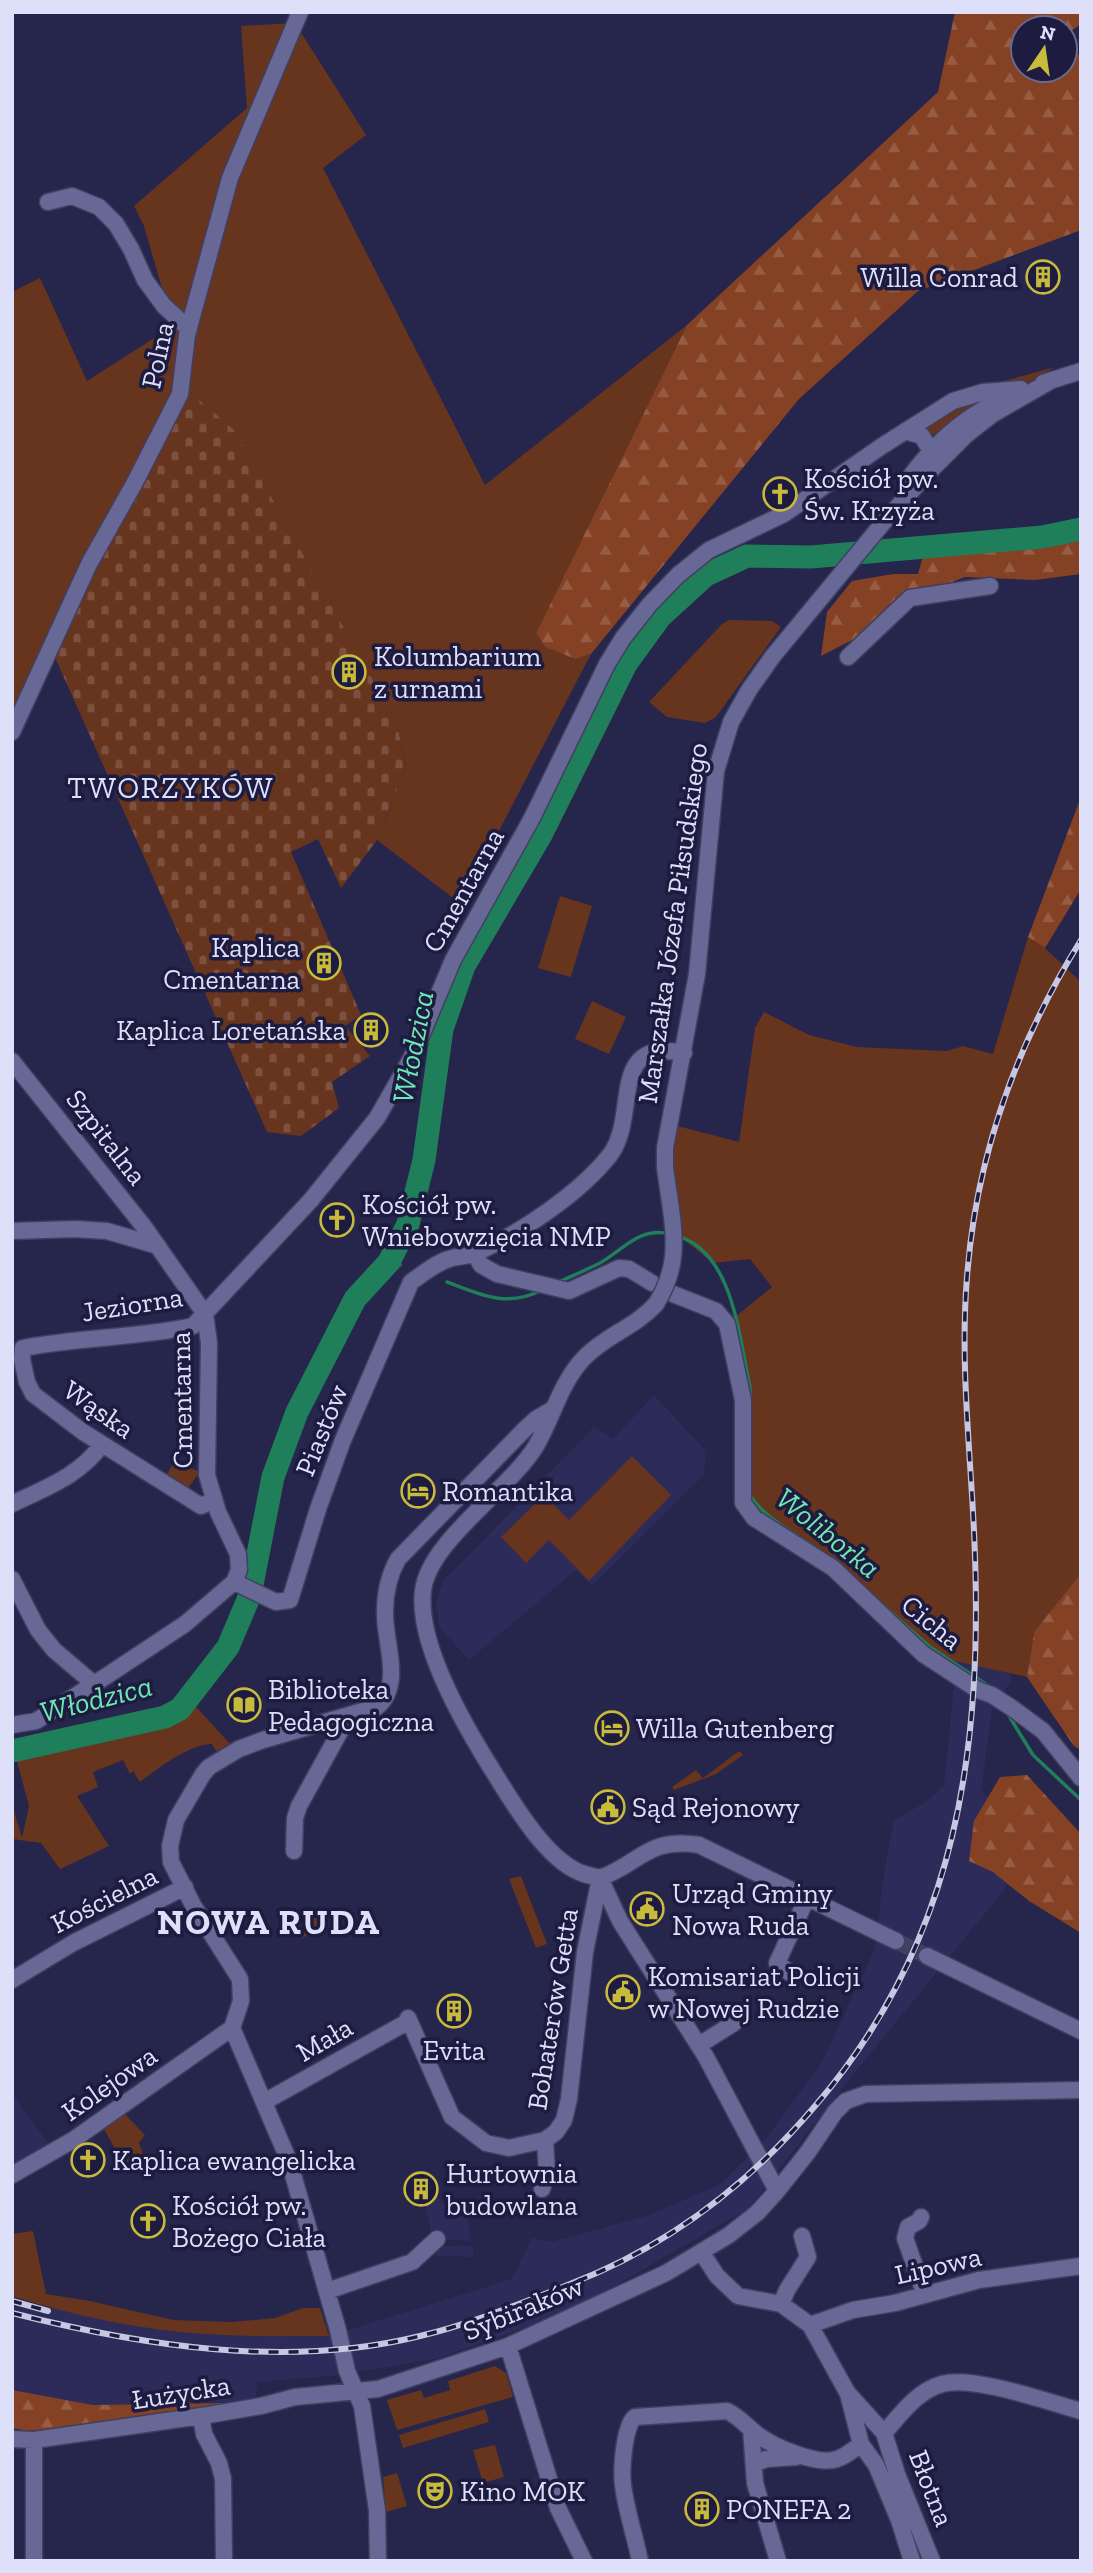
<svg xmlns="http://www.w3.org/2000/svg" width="1093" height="2573" font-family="'Zilla Slab',serif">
<defs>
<pattern id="forest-firs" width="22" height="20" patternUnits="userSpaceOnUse" patternTransform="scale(1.75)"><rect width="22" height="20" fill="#854123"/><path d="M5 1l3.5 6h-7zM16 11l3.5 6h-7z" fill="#965c44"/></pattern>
<pattern id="cemetery-stones" width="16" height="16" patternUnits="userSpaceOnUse" patternTransform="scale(1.75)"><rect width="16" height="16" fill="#67341e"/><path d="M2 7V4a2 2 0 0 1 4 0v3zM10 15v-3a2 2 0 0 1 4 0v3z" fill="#7c513f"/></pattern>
</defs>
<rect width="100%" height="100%" fill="#26254b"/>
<path fill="#2d2b59" d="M654 1395 706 1451 704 1475 592 1586 576 1570 469 1660 439 1627 436 1602 443 1581 594 1427 613 1439Z
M958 1646 1002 1658 1012 1679 992 1710 981 1791 1021 1830 1005 1889 848 2081 749 2208 583 2304 535 2324 435 2359 330 2376 257 2382 256 2400 28 2418 12 2415V2289L170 2326 256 2327 329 2336 512 2279 532 2238 551 2242 650 2215 722 2183 767 2137 823 2061 875 1948 884 1871 894 1821 930 1799 944 1785Z
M12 2094 49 2144 12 2166Z
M437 2196 444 2205 455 2199 467 2213 471 2241 433 2239 425 2205Z
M436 2246H473V2257L436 2256Z"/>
<path fill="#67341e" d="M295 23 366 135 323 168 485 485 687 325 536 633 545 647 575 659 591 654 461 904 377 840 406 767 397 724 191 392 152 456 12 732V292L40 278 87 381 173 326 144 226 134 206 247 108 241 26Z
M1055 367 1026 384 990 385Z
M979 400 938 433 930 435 924 430 923 425 955 405Z
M729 620 772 621 781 627 716 717 705 723 667 717 649 702 722 624Z
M560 896 592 906 571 977 538 968Z
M1028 937 1045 948 1081 982V1573L1034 1632 1027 1677 923 1654 833 1568 743 1503 734 1318 772 1287 750 1259 713 1263 681 1237 671 1209 670 1124 739 1142 755 1028 764 1012 809 1035 857 1047 947 1051 963 1046 993 1054Z
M592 1001 626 1017 609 1054 575 1039Z
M632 1456 671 1495 589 1581 549 1540 526 1563 501 1537 544 1495 569 1520Z
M175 1461 200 1472 188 1488 167 1474Z
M188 1698 231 1745 216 1751 212 1744C190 1744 158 1768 140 1782L133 1771 130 1774 123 1760 93 1772 98 1787 77 1796 109 1846 60 1869 41 1843 12 1839V1804L22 1838 29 1806 17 1761 12 1762V1751L165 1717 180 1709Z
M739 1751 743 1755 716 1774 674 1790 672 1787 696 1770 703 1778Z
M521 1876 547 1944 536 1948 509 1879Z
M317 1909 327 1924 303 1938 299 1937Z
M125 2114 145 2135 139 2143 147 2165H124L104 2129Z
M33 2231 46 2294 90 2301 173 2320 232 2322 275 2318 303 2308H320L329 2336C288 2336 247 2337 206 2334 141 2330 74 2316 12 2296V2234Z
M495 2366 506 2373 513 2397 397 2430 387 2400 421 2390 424 2398 450 2390 448 2381Z
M485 2409 489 2422 403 2448 399 2435Z
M495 2445 504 2477 483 2483 473 2450Z
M397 2473 407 2506 386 2512 383 2477Z"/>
<path fill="url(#forest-firs)" d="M955 12H1081V24L1065 35V28H1023V70H1065V37L1081 58V230L918 291 799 399 591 654 575 659 545 647 536 633 687 325 938 92Z
M1081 540V574L1035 580 965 577 910 598 856 638 821 656 827 612 852 581 893 574H918L923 556 1043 548Z
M1081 797V889L1045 948 1028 937Z
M1081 1573V1750L1074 1746 1027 1677 1034 1632Z
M1027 1775 1081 1834V1933L1029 1901 993 1872 969 1861 974 1821 1000 1777Z
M12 2390 93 2405 234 2403 226 2412 28 2431 12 2428Z"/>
<path fill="url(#cemetery-stones)" d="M190 392 234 430 397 724 406 767 377 840 341 888 318 839 291 852 361 1015 345 1026 370 1056 332 1082 339 1108 301 1136 267 1132 53 653 152 456Z"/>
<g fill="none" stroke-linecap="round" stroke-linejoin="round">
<path stroke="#207f5b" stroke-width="3.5" d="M677 1236C734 1252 739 1339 750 1387V1395
M389 1262 400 1265
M447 1282C481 1295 507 1308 542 1290
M559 1282C572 1276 586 1270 600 1263 623 1250 640 1226 670 1234
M749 1493C759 1515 802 1538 821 1552
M885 1607 930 1647 990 1687
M1006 1711 1033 1755 1081 1800"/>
<path stroke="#207f5b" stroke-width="23" d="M12 1751 165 1717 180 1709 228 1647 250 1595 273 1477 297 1412 355 1299 389 1262 408 1224 424 1160 442 1029 464 966 541 835 626 664 660 617 706 575 747 556 811 557 1042 537 1081 529"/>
<path stroke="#424165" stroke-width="16" stroke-dasharray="16 8" stroke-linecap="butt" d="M896 1941 927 1956"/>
<defs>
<path id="minor" d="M48 202 72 196 99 207 116 224 131 249 145 280 164 306 189 329
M1043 383 1081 371
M905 431 922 436 929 448 930 462
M907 481C930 448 961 420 996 402
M848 657 910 598 990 586
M12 732 89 564 134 484 180 394 187 335 230 178 300 12
M12 1061 145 1228 205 1314
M671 1209 665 1168V1148L697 974 716 771 731 722 749 690 773 656 883 523 926 475 966 435 993 414 1052 380
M12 1231 75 1229 107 1231 158 1246
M475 1254 481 1265 497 1274 569 1291 619 1268 629 1269 652 1283
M673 1294 716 1311 727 1324 743 1400V1503L754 1518 833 1568 923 1654 978 1690 992 1695 1012 1708 1043 1731 1081 1778
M656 1304C634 1328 606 1335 584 1358 560 1383 553 1417 536 1446 510 1489 428 1542 423 1591 417 1642 462 1721 488 1763 509 1796 542 1856 579 1872 585 1875 593 1876 600 1878L620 1921 706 2057 777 2191
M214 1500 201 1506 83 1432 33 1394 27 1382 22 1359 23 1348C79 1337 137 1338 193 1326L311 1200 377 1118 413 1055 453 960 532 818 607 664 623 638 650 604 678 575 709 550 784 514 882 446 953 401 983 392 1021 389
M12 1504C45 1488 81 1475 102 1444
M12 1579 38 1630 54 1650 94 1684
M234 1582 276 1602 290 1600 318 1509 343 1440 411 1282C424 1273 437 1262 452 1258 461 1256 470 1256 478 1252 522 1232 580 1193 610 1155 640 1115 606 1037 684 1053
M12 1725 36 1721 108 1675 185 1624 234 1582 239 1570 238 1554 218 1512 207 1475 209 1343 205 1314
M294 1851 295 1818 299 1806 342 1728
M600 1878C641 1863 647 1837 699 1845L896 1941
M927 1956 1081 2031
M793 1975 777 1963 807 1898
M12 1980 73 1943 185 1887
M408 2018 452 2117 486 2143 509 2148 545 2140 556 2132 564 2120 569 2099 585 1952 600 1878
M699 2045 734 2023
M264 2102 409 2021
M12 2175 73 2140 232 2028
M542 2189 547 2173 545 2140
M921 2217 919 2221 908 2227 905 2238 925 2295
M702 2253 717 2276 738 2296 781 2304 810 2325 847 2392 884 2433 897 2474 932 2561
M327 2291 412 2262 437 2239
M781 2304 787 2290 808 2257 802 2236
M810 2325 853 2310 895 2303 979 2280 1081 2266
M508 2346 558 2508 584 2561
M848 2394 861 2444 876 2465 899 2520 912 2561
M201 2416 204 2434 219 2463 223 2479 224 2561
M751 2429 755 2483 778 2561
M884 2433C901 2414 917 2391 942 2384 973 2375 1048 2402 1081 2411
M12 2439 34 2440 208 2415 261 2406 295 2397 378 2389 508 2346 666 2273 729 2235 757 2213 777 2191 808 2152 835 2112 846 2101 866 2094 1081 2090
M754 2464 766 2459 796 2457
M34 2561V2440
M378 2561 377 2510 362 2406 347 2371 338 2330 289 2161 232 2028 241 2001 240 1979 193 1905 171 1862 170 1846 176 1820 203 1774 209 1767 239 1749 263 1740 377 1707C404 1684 384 1642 385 1612 385 1593 389 1575 398 1559L524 1430 536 1419 553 1409
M640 2561C635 2536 626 2510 623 2485 621 2471 624 2425 635 2417L727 2411C740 2417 747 2427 758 2435 774 2447 818 2466 837 2459 846 2456 853 2450 861 2444"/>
</defs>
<use href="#minor" stroke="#413f60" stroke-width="19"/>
<use href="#minor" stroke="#676895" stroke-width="16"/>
<defs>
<path id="rail" d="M12 2301 48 2311
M12 2313C143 2346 287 2369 420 2336 471 2324 521 2303 570 2284 667 2247 748 2185 815 2106 959 1939 984 1744 974 1531 970 1447 960 1362 967 1277 976 1156 1017 1043 1081 940"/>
</defs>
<use href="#rail" stroke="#c6c7e2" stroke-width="6"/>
<use href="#rail" stroke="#1d1b40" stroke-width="3.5" stroke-dasharray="10" stroke-linecap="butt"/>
<defs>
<path id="minor-bridge" d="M656 1304C676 1272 676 1245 671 1209"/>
</defs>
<use href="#minor-bridge" stroke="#413f60" stroke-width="19" stroke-linecap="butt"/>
<use href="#minor-bridge" stroke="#676895" stroke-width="16"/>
</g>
<defs>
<symbol id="building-ring" viewBox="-11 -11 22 22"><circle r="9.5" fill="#1d1b40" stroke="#c8bb3b" stroke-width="1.5"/><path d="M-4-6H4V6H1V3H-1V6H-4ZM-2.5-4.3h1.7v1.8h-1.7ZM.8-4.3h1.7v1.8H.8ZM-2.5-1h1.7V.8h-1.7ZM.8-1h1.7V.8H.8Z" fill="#c8bb3b"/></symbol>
<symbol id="church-ring" viewBox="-11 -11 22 22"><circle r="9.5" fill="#1d1b40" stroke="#c8bb3b" stroke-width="1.5"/><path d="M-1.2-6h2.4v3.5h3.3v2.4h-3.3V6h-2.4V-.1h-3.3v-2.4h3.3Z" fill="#c8bb3b"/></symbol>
<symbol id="hotel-ring" viewBox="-11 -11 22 22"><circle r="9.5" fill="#1d1b40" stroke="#c8bb3b" stroke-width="1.5"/><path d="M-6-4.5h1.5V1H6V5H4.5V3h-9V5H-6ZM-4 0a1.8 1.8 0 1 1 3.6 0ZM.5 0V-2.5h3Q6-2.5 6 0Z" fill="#c8bb3b"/></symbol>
<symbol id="library-ring" viewBox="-11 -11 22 22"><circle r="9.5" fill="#1d1b40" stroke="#c8bb3b" stroke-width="1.5"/><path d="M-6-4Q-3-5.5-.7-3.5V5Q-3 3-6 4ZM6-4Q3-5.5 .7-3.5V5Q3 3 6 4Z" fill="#c8bb3b"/></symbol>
<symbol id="civic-ring" viewBox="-11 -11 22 22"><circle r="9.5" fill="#1d1b40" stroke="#c8bb3b" stroke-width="1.5"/><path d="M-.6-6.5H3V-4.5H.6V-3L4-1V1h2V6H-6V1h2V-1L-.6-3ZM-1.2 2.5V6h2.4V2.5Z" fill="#c8bb3b"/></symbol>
<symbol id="theatre-ring" viewBox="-11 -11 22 22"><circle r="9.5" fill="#1d1b40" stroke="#c8bb3b" stroke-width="1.5"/><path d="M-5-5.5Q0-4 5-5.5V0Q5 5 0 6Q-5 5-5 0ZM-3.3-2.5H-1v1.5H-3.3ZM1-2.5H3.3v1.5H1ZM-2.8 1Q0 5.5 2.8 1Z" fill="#c8bb3b"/></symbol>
</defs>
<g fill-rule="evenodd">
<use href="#building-ring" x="1024" y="258" width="38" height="38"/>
<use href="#church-ring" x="761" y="475" width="38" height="38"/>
<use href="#building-ring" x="330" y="653" width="38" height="38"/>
<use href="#building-ring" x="305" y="944" width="38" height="38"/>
<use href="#building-ring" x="352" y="1011" width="38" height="38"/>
<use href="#church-ring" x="318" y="1201" width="38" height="38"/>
<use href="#hotel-ring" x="399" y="1472" width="38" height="38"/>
<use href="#library-ring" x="225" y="1686" width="38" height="38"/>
<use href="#hotel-ring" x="593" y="1709" width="38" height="38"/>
<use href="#civic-ring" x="589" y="1788" width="38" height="38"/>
<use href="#civic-ring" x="628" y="1890" width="38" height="38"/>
<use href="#civic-ring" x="604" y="1973" width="38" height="38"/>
<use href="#building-ring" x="435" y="1992" width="38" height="38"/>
<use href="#church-ring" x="69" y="2141" width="38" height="38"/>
<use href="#building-ring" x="402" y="2170" width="38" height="38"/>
<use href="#church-ring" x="129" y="2202" width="38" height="38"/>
<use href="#theatre-ring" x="416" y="2472" width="38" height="38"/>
<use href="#building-ring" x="683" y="2490" width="38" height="38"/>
</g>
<g text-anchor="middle" stroke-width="7" stroke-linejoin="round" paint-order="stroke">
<g font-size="28" fill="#dedff9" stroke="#1d1b40" text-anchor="start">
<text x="1018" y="287" text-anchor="end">Willa Conrad</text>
<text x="804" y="488">Kościół pw.<tspan x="804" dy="32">Św. Krzyża</tspan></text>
<text x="374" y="666">Kolumbarium<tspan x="374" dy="32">z urnami</tspan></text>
<text x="300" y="957" text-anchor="end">Kaplica<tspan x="300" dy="32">Cmentarna</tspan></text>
<text x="346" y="1040" text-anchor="end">Kaplica Loretańska</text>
<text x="362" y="1214">Kościół pw.<tspan x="362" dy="32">Wniebowzięcia NMP</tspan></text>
<text x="442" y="1501">Romantika</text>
<text x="268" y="1699">Biblioteka<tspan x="268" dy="32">Pedagogiczna</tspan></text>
<text x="636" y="1738">Willa Gutenberg</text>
<text x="632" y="1817">Sąd Rejonowy</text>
<text x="672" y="1903">Urząd Gminy<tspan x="672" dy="32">Nowa Ruda</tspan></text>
<text x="648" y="1986">Komisariat Policji<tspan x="648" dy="32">w Nowej Rudzie</tspan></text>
<text x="454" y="2060" text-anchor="middle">Evita</text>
<text x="112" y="2170">Kaplica ewangelicka</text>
<text x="446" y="2183">Hurtownia<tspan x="446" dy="32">budowlana</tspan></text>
<text x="172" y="2215">Kościół pw.<tspan x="172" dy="32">Bożego Ciała</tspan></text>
<text x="460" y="2501">Kino MOK</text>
<text x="726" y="2519">PONEFA 2</text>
</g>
<g font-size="28" fill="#dedff9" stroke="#1d1b40">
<text transform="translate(157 355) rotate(-78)" y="10">Polna</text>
<text transform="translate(463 890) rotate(-61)" y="10">Cmentarna</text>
<text transform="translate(672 923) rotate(-82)" y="10">Marszałka Józefa Piłsudskiego</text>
<text transform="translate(107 1137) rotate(52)" y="10">Szpitalna</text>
<text transform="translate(132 1304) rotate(-9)" y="10">Jeziorna</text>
<text transform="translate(181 1400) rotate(-91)" y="10">Cmentarna</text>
<text transform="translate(99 1409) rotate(35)" y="10">Wąska</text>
<text transform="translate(321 1430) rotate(-68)" y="10">Piastów</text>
<text transform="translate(932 1622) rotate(39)" y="10">Cicha</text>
<text transform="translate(104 1899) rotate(-27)" y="10">Kościelna</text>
<text transform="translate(552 2009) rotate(-81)" y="10">Bohaterów Getta</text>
<text transform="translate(324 2039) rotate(-30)" y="10">Mała</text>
<text transform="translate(109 2083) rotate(-35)" y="10">Kolejowa</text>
<text transform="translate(938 2265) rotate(-13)" y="10">Lipowa</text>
<text transform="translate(523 2308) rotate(-22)" y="10">Sybiraków</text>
<text transform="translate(181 2392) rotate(-9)" y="10">Łużycka</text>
<text transform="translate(932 2488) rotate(69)" y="10">Błotna</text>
</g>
<g font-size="30" letter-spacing="2" fill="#dedff9" stroke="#1d1b40">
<text x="171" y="798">TWORZYKÓW</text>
</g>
<g font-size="30" font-style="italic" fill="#6de7b3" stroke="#1d1b40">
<text transform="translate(413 1047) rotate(-79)" y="10">Włodzica</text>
<text transform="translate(828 1533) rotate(39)" y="10">Woliborka</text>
<text transform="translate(96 1699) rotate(-14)" y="10">Włodzica</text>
</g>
<g font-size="35" font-weight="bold" letter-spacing="2" fill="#dedff9" stroke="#1d1b40">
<text x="269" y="1934">NOWA RUDA</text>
</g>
</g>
<rect width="1093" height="2573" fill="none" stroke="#dedff9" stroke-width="28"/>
<g transform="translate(1044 49) rotate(13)"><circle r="33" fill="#1d1b40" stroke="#6a698a" stroke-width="2"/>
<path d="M0-5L12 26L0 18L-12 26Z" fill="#c8bb3b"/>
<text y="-10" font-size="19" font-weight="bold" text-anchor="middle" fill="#dedff9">N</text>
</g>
</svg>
